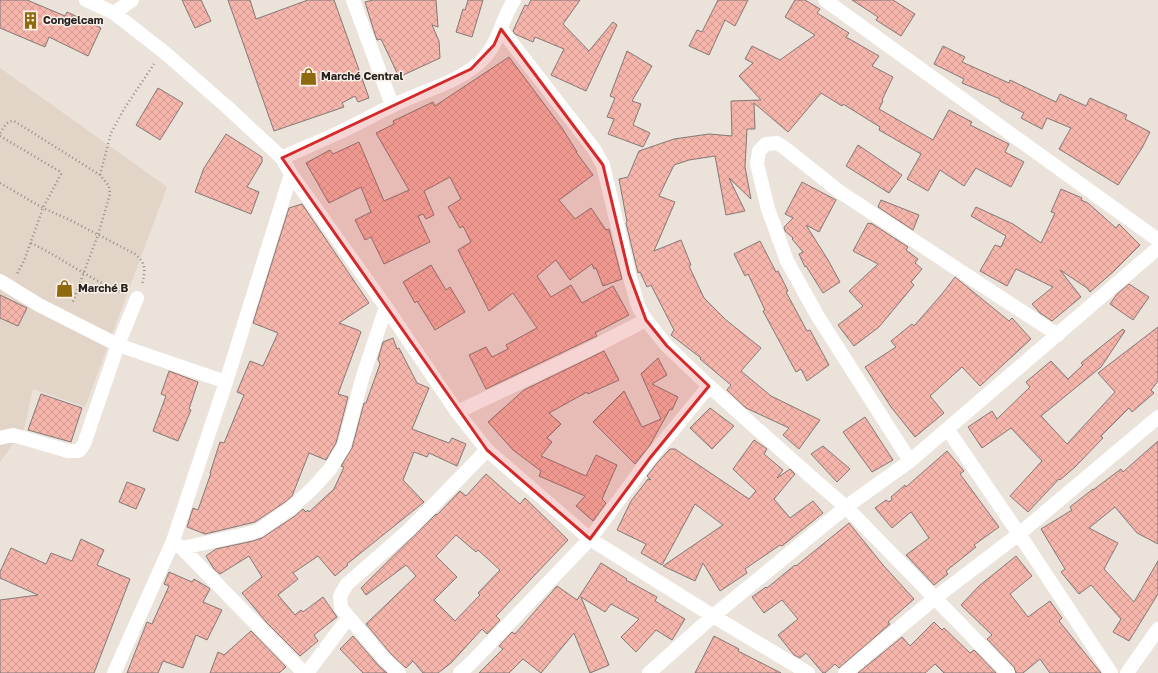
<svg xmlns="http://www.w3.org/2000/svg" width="1158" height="673" font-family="'Golos Text',sans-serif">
<defs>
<pattern id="building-cross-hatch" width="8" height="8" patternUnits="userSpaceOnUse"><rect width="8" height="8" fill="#f5b5ab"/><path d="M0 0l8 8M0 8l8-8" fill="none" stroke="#d29b93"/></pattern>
</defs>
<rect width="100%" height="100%" fill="#ebe2da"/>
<path fill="#e3d4c8" d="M0 68 167 187 85 407 33 389 24 429 0 462Z"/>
<path fill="url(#building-cross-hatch)" stroke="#847876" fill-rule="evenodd" d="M0 0H27L65 16 67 12 101 28 88 56 49 37 45 47 0 28Z
M182 0H201L211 21 195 28Z
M228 0H250L256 19 308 0H334L369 98 358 102 355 96 342 103 344 107 274 131Z
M373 0H436L438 27 432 25 439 41 440 58 399 77 381 39 377 40 373 28 365 2Z
M468 0H483L472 37 456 32 463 9 465 10Z
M531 0H580L563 24 589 51 613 22 617 25 586 91 551 75 564 49 535 37 533 42 515 34 513 31 525 5 528 6Z
M718 0H748L735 26 725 20 709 55 689 46 697 30 702 32Z
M795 0H805L820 9 817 13 849 33 846 37 879 56 872 66 893 77 882 100 883 101 879 109 933 140 949 110 972 122 970 125 1009 144 1005 152 1024 162 1011 187 976 168 964 186 940 170 928 191 907 179 921 154 879 130 880 127 843 104 842 106 821 93 788 132 754 103 755 129H747L745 167 751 199 729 178 745 211 726 215 715 156 689 160 674 165 659 196 675 202 654 251 681 240 691 265 689 266 704 298 726 320 761 348 741 371 771 396 820 420 799 449 783 435 789 428 746 408 727 390 731 385 700 359 701 358 671 335 674 330 651 285 647 287 640 272 638 273 626 223 627 222 619 179 628 177 639 151 674 139 709 134 732 136 731 101 761 100 739 76 753 63 745 59 752 46 780 60 815 35 785 17Z
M852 0H893L915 14 901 36 876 20 878 17Z
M943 46 965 57 962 62 1009 83 1010 80 1056 102 1060 94 1086 106 1090 98 1127 115 1125 119 1150 132 1142 148 1118 185 1059 149 1071 128 1047 118 1042 129 1021 118 1024 113 1000 101V99L962 83 964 79 934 64Z
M627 51 652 66 632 101 641 104 633 125 650 133 643 147 608 134 614 119 607 117 615 98 610 96Z
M509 57 562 128 577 152H576L593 175 559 200 575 219 591 208 606 230 609 229 622 279 603 286 596 268 594 269 592 264 570 280 556 260 537 276 551 297 571 285 582 303 613 286 629 315 595 333 597 336 582 343 486 389 469 355 486 347 492 357 508 349 506 345 537 328 513 293 489 311 458 250 471 242 463 226 460 228 448 207 461 199 450 177 424 191 434 215 426 219 423 214 418 216 430 242 384 264 371 237 365 240 355 220 371 212 361 187 329 203 306 163 330 150 333 154 359 142 384 201 409 190 376 133 394 124 393 121 433 102 435 106Z
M158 88 183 103 160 140 136 125Z
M226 134 262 157V162L247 187 259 192 251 214 195 192 204 168Z
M858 145 902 175 889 193 846 166Z
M802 182 836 200 819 232 806 225 828 260 840 282 823 293 806 266 805 267 799 254 803 252 792 239 793 238 785 231 784 227 793 218 785 214Z
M1061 189 1082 198 1081 200 1088 203 1116 228 1119 224 1140 245 1113 272 1090 292 1087 288 1060 270 1081 297 1052 321 1040 313 1032 304 1053 287 1016 269 1007 286 980 271 995 245 1001 247 1006 236 971 216 976 207 1013 224 1041 243 1055 213 1051 212Z
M881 200 919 215 913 230 878 207Z
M302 204 369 303 339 323 358 330 361 332 338 394 348 397 336 443 326 460 309 453 292 496 285 502 255 522 205 534 187 527 193 508 198 510 211 473H210L220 442 224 443 244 395 237 392 250 361 263 366 278 333 253 323 289 208Z
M868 223 871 224V223L908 247 906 250 918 259 915 263 922 269 911 282 914 285 879 327 854 346 838 325 863 306 849 291 878 264 853 251Z
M760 241 776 272 778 271 788 291 786 292 807 331 810 330 829 365 807 381 801 369 796 372 763 311 765 310 748 274 745 276 734 254Z
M431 265 446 290 450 287 465 312 435 330 417 301 415 303 403 282Z
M955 277 1009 321 1012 318 1031 339 980 386 962 367 930 396 944 413 915 437 891 407 865 367 896 347 891 341 912 324 914 326 942 294Z
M1129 284 1149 297 1133 320 1110 304 1117 294Z
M0 295 27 308 18 326 0 318Z
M1158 327V381L1151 390 1154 393 1132 412 1129 408 1101 436 1103 438 1075 467 1060 480 1059 479 1028 512 1010 496 1042 461 1011 428 982 448 968 427 992 411 997 419 1030 387 1026 382 1051 361 1068 379 1083 365 1081 363 1123 329 1125 331 1101 367 1041 416 1067 444 1115 392 1098 373Z
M393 338 397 349 399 348 417 383 429 388 412 429 449 443 452 438 466 444 457 466 429 453 427 457 414 452 403 480 424 502 347 564 348 565 335 576 318 556 293 573 298 579 278 595 295 615 301 610 303 612 323 597 337 617 314 635 318 641 300 656 267 623 242 593 262 577 249 556 220 574 214 569 206 556 216 549 253 541 262 538 295 516 303 509 306 512 308 510 309 512 334 489 344 467 341 466 352 448 364 403H366L380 364 378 359 383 342Z
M604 351 619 380 588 394 587 392 549 413 561 424 547 438 552 442 541 456 586 476 596 455 617 465 602 499 606 503 593 521 576 506 585 496 539 476 541 471 513 450 488 422 524 390Z
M658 358 667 375 652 384 678 397 672 410 670 409 650 445 635 464 593 422 624 391 642 427 661 419 641 374Z
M169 371 198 382 189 409 191 410 178 441 153 431 166 396 161 394Z
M41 394 82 408 71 442 28 430Z
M710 408 734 426 712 449 690 428Z
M865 417 893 460 872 472 843 432Z
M754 440 767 449 764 454 783 470 777 478 790 469 795 474 774 499 790 518 813 501 823 513 782 546 780 545 745 569 747 573 720 591 703 563 695 581 663 566 723 525 695 504 662 565 641 553 646 544 617 530 631 501 648 479 651 480 647 476 658 462 670 449H675L749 499 756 491 733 469Z
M1158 441V544L1137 533 1115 507 1089 528 1118 543 1104 569 1134 602 1158 561V594L1129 641 1113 632 1121 619 1091 585 1079 594 1061 572 1065 569 1041 529 1072 510 1070 507 1093 489V490L1121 469 1123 472Z
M823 446 850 469 837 482 811 454Z
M947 451 964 471 960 474 999 527 974 545 976 547 946 571 948 574 934 585 906 555 929 538 911 512 892 528 875 508 886 500 889 502 892 499 891 497 905 485 906 487Z
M486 474 520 504 525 498 568 540 496 616 500 620 487 634 482 629 451 663 438 673H423L413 661 406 668 391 654 366 624 416 576 406 565 366 595 361 588 436 514 437 515 460 491 466 496ZM456 535 476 552 478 550 500 570 478 593 480 595 455 621 434 600 457 577 436 556Z
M127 482 145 489 136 509 119 502Z
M849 523 883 565 914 599 888 622 890 624 839 668 835 664 825 673H823L806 653 800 658 794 655 778 635 798 619 782 600 764 613 752 597 766 587 767 588 795 565 796 566Z
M81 539 104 550 97 565 130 579 94 673H0V600L38 595 0 578V572L11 548 46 564 51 553 72 561Z
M1016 556 1032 576 1010 594 1028 617 1050 601 1062 618 1059 621 1101 673H1050L1040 659 1023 673H1016L1014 667 987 639 992 635 961 605 979 586Z
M601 563 627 579 626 580 657 597 655 601 685 619 672 640 656 630 636 652 621 637 639 619 611 604 605 612 581 597 609 665 590 673 574 633 541 673 523 659 509 673H479L503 649 499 646 512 632 515 634 557 586 577 600Z
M169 572 192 582 194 579 209 588 210 589 203 602 222 610 207 640 196 635 183 668 163 661 158 673H127L147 622 152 624 169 586 164 584Z
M934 622 942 630 944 628 970 653 974 650 996 673H944L935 664 925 673H858L902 637 910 646Z
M251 631 286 667 279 673H210L218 652 224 655Z
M353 636 379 666 387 673H363L340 649Z
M714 636 739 649 738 651 781 673H695Z"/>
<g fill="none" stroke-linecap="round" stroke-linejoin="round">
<path stroke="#928c86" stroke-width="2.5" stroke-dasharray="1 3" stroke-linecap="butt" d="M0 133C4 128 6 121 14 121L100 175 109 186 110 194 98 235 72 304
M0 136 59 171 61 174 43 208 24 261 17 274
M100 175 111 133 124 109 154 64
M0 183 43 208 70 220 135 254C147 264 145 270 142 285
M31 243C62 258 91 280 123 293"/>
<path stroke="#fff" stroke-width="14" d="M86 0 114 13 164 52 226 106 282 158 291 174 386 307 457 412 487 450 590 539 713 616 808 673
M353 0 392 105
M825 0 1158 240
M114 13 132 0
M501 29 594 149 603 165 629 274 638 306 646 320 667 346 709 386 810 476 846 507 1008 673
M282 158C301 149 321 141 340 132 358 124 374 114 392 106 421 91 463 82 485 57 500 40 502 18 514 0
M0 281 39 305 118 345 226 382
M457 412 586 351 646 320
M948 430 1019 534 1111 673
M0 438 13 435 68 451H79L84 444 118 345 137 298
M910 461 817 315 787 261 768 209 757 164 759 151 766 144 777 143 786 149 840 192 1058 335
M176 544 182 548 304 673
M182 548 251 533 259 530 290 509 313 488 330 469 344 446 362 379 386 307
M114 673 173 541 226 382 291 174
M307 673 349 617
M399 673 385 660 341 608 340 596 347 584 409 530 487 450
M460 673 471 663 590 539 650 458 709 386
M649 673 713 616 846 507 910 461 1158 248
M845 673 935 598 1019 534 1158 417
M1127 673 1158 629"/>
</g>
<path fill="#d62828" fill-opacity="0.2" stroke="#d62828" stroke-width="3" stroke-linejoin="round" d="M501 29 603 165 629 274 646 320 667 346 709 386 650 458 590 539 487 450 282 158 471 69 494 45Z"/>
<defs>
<symbol id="building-bare" viewBox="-9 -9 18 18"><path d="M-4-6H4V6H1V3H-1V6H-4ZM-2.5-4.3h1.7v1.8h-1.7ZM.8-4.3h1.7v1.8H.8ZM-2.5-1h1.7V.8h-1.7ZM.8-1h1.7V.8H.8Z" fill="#8f690e" stroke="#f9efe7" stroke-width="2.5" paint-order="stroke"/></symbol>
<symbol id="shop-bare" viewBox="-9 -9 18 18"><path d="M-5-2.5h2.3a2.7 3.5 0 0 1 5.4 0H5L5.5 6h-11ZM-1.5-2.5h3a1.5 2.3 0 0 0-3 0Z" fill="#8f690e" stroke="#f9efe7" stroke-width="2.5" paint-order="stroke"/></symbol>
</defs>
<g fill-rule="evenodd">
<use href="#building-bare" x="18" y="8" width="25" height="25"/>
<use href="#shop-bare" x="296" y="64" width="25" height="25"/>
<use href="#shop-bare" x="52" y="276" width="25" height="25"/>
</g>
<g text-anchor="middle" stroke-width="3" stroke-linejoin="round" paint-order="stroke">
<g font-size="11" font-weight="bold" fill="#24211e" stroke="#f9efe7" text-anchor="start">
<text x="43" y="24">Congelcam</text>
<text x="321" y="80">Marché Central</text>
<text x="78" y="292">Marché B</text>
</g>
</g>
</svg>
